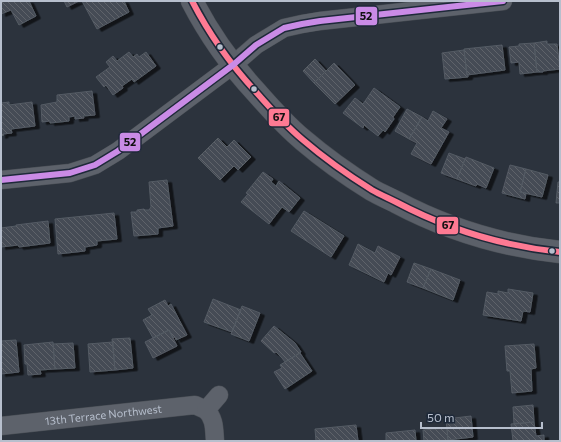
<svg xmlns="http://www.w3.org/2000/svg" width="561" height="442" font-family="Commissioner,sans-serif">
<defs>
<pattern id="building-back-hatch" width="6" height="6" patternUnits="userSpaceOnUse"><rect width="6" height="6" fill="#454b54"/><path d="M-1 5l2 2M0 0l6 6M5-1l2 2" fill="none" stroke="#5e636b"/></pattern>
<filter id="shadow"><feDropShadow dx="4.5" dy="2.5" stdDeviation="0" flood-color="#0009"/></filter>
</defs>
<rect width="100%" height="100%" fill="#2c333d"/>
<path fill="url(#building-back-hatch)" stroke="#545b64" filter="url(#shadow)" d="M1 1H29L36 16 19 25 11 10 1 14Z
M64 1H79L67 7Z
M82 1H124L129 12 97 29Z
M547 41V44H557L560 69 543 71V72H537L534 43Z
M534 43 537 72 520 74 519 62 511 63 509 47 519 46V44Z
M502 45 505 70 467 75 464 49Z
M464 50 467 75 468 74V77L445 79 442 53Z
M129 52 133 57 137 54 139 57 146 52 156 66 134 82 132 79 122 86 123 88 113 95 106 85 104 87 96 77 110 67 106 62 113 56 117 61Z
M315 59 326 71 314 83 303 71Z
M334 63 355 85 335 104 314 83Z
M374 88 400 107 393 117 394 119 385 132 383 130 378 136 364 125 363 128 343 113 355 98 363 104Z
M92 91 95 115 83 116 84 118 75 119V116L69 117V121L50 123V121L42 122 41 105 57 102V95Z
M9 102V105L32 102 35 126 11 129 12 133 3 134 4 135 1 136V103Z
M407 109 422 117 409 139 395 131Z
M433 111 447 119 441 128 449 132 431 164 411 154 417 143 409 139 422 117 428 121Z
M218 138 227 147 234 140 251 157 238 170 234 166 220 180 198 158Z
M449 153 465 159 457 179 441 173Z
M466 157 494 168 486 188 477 184 476 186 457 179Z
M510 165 526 169 520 192 526 193 525 199 502 193Z
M526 169 548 175 542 197 520 192Z
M263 172 273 179 271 182 276 186 279 181 300 198 289 212 282 207 269 224 241 202 248 194 246 193Z
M167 180 173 226 158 228V234L134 236 131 212H137V210L144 209 145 210H149L151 207 149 182Z
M558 182H560V203H556Z
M304 211 344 236 331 257 291 231Z
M114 213 117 239 97 241V245L85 247V251L58 254 55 219Z
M48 221 50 243 19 247 18 245 1 247V228L16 226V225Z
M358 244 375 253 378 246 400 257 391 275 388 273 384 282 349 265Z
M414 263 431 269 423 288 407 282Z
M431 269 460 280 453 300 423 288Z
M508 289 533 293 530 312 523 311 521 321 483 315 487 292 498 294V291L508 293Z
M213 299 241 310 232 332 204 322Z
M165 300 168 306 171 304 187 335 176 340 175 337 173 338 169 330 153 338 143 320 152 315 148 309Z
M242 306 260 313 249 341 231 334Z
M274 326 295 343 301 352 285 362 282 358 276 352 274 353 261 341Z
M169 330 177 346 153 358 145 342Z
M130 338 133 368 115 370 112 339Z
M16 340 19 372 1 374V341Z
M53 342 55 369 40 370 41 374 28 375 27 364H25L24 345Z
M113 342 115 370 90 372 88 344Z
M73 343 75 368 55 369 53 344Z
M534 344 536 368 531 369 532 391 512 393 510 371H507L505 346Z
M300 353 312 371 285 389 274 372 282 368 280 365Z
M533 405 534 422 514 424 513 407Z
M471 416 473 437 448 440 446 419Z
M534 422 536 436 544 435V441H513L511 424Z
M356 425 358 441H316L315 429Z
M447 428 448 441H424L423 430Z
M415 430 416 441H386V433Z"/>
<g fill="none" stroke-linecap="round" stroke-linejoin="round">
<defs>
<g id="street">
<path d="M1 180 70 173 95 165 118 151 233 65 256 45 284 28 302 24 320 21 503 1"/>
<path id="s1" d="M1 426 195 405 206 410"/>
<path d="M215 441C214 429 215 419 206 410L219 395"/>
</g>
<path id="secondary" d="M192 1C209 34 231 65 256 92 270 108 286 126 303 140 324 158 348 175 372 190 379 194 388 198 396 202 447 229 503 246 560 252"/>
</defs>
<use href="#street" stroke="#494e55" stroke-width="19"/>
<use href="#secondary" stroke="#494e55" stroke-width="23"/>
<use href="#street" stroke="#5d626b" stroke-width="18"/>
<use href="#secondary" stroke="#5b6069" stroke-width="22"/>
<defs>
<path id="bus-1" d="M192 1C209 34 231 65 256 92 270 108 286 126 303 140 324 158 348 175 372 190 379 194 388 198 396 202 447 229 503 246 560 252"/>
<path id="bus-2" d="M1 180 70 173 95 165 118 151 233 65 256 45 284 28 302 24 320 21 503 1"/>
</defs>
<use href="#bus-1" stroke="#1e2939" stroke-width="9"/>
<use href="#bus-2" stroke="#1e2939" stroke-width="9"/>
<use href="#bus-1" stroke="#fe7a93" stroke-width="6"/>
<use href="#bus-2" stroke="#ca8be6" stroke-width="6"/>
</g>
<g fill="#b7bfcd" stroke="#1e2939" stroke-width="1.5">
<circle cx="220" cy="47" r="3.5"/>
<circle cx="254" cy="89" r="3.5"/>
<circle cx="552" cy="251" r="3.5"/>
</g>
<g text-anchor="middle" stroke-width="3" stroke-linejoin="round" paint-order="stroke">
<g font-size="11" fill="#b7bfcd" stroke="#1e2939">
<text dy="4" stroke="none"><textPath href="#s1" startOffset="103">13th Terrace Northwest</textPath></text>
</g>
</g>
<g stroke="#1e2939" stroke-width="1.5">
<rect x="355" y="6" width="23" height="20" rx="4" fill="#ca8be6"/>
<rect x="268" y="108" width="22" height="19" rx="4" fill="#fe7a93"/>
<rect x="119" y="132" width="22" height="20" rx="4" fill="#ca8be6"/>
<rect x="436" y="216" width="23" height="19" rx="4" fill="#fe7a93"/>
</g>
<g font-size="11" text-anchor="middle" font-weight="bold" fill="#111">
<text x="366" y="20">52</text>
<text x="279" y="121">67</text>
<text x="130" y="146">52</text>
<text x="448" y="229">67</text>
</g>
<rect width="561" height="442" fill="none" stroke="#b7bfcd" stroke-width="4"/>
<path d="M421 422v6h121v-6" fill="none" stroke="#b7bfcd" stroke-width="2"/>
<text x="427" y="422" font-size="12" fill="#b7bfcd" stroke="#1e2939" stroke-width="3" paint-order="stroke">50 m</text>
</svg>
